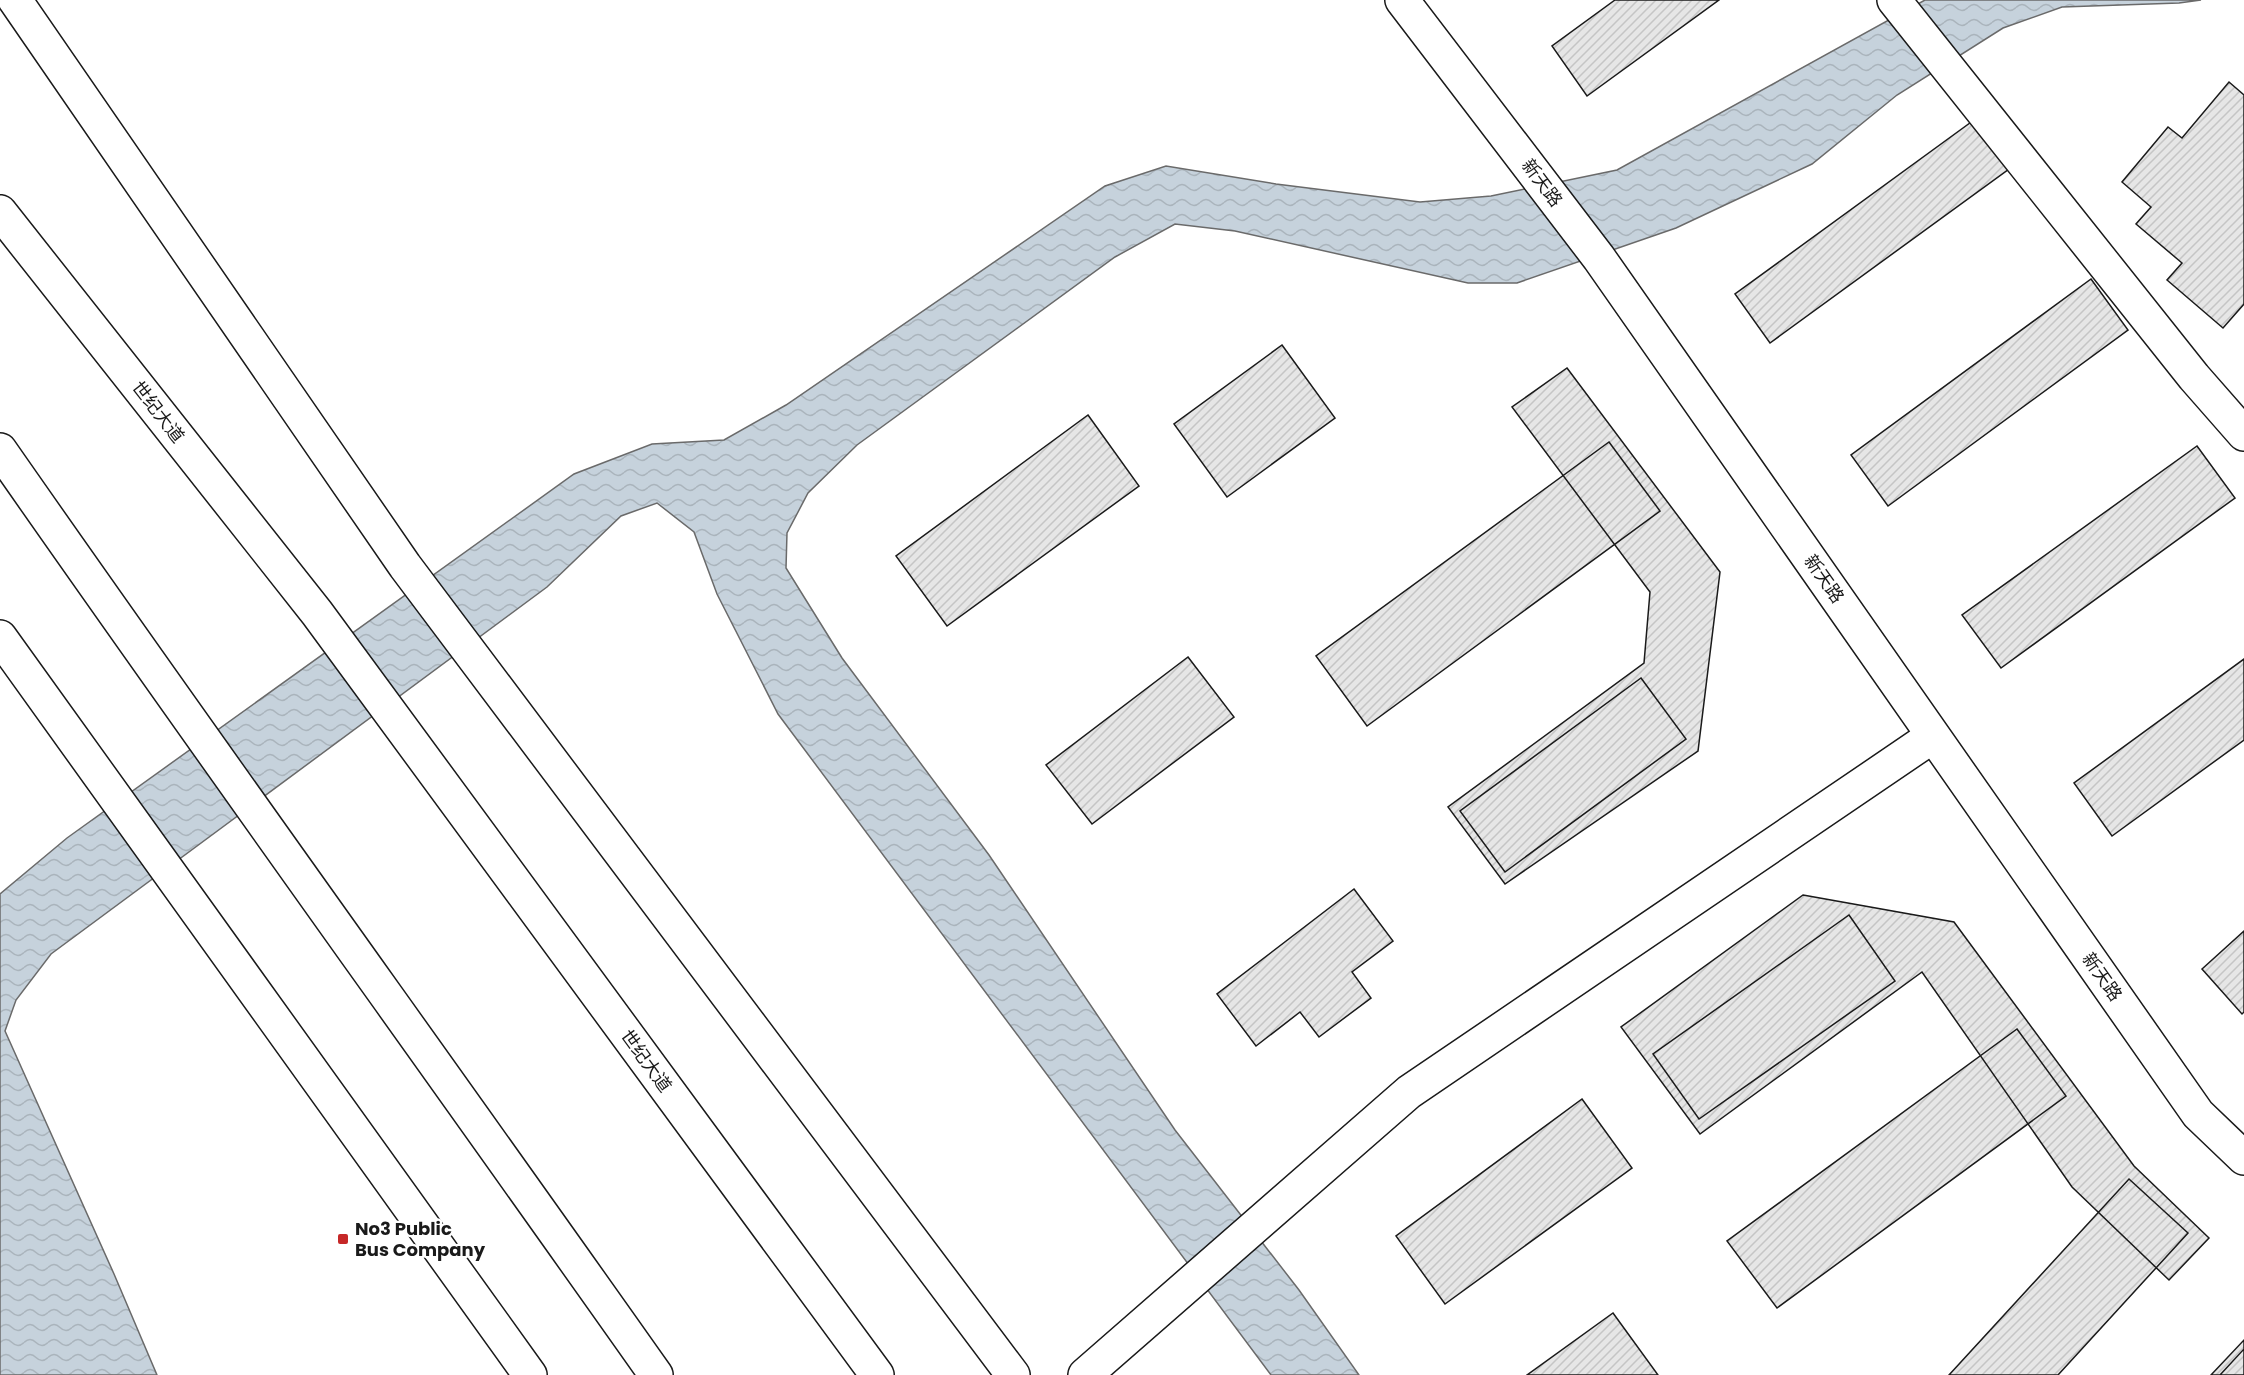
<svg xmlns="http://www.w3.org/2000/svg" width="2244" height="1375" font-family="Poppins,'Noto Sans SC',sans-serif">
<defs>
<pattern id="water-waves" width="16" height="10" patternUnits="userSpaceOnUse" patternTransform="scale(1.5)"><rect width="16" height="10" fill="#c6d2dc"/><path d="M0 5q4-4 8 0t8 0" fill="none" stroke="#aab4bc"/></pattern>
<pattern id="building-hatch" width="6" height="6" patternUnits="userSpaceOnUse" patternTransform="scale(1.5)"><rect width="6" height="6" fill="#e6e6e6"/><path d="M-1 1l2-2M0 6l6-6M5 7l2-2" fill="none" stroke="#c5c5c5"/></pattern>
</defs>
<rect width="100%" height="100%" fill="#fff"/>
<path fill="url(#water-waves)" stroke="#6a6a6a" stroke-width="1.5" d="M1925 0H2201L2179 3 2062 7 2003 28 1897 95 1812 164 1676 228 1517 283H1468L1235 231 1175 224 1115 257 857 445 808 493 787 533 786 568 842 658 989 855 1175 1130 1299 1290 1359 1375H1271L778 714 717 594 694 532 657 503 621 516 547 587 51 954 16 1000 5 1031 114 1274 157 1375H0V894L67 838 574 474 652 444 724 440 786 405 1105 186 1166 166 1276 184 1420 202 1491 196 1617 170Z"/>
<path fill="url(#building-hatch)" stroke="#1a1a1a" stroke-width="1.5" d="M1615 0H1719L1587 96 1552 46Z
M2229 82 2244 95V304L2223 328 2167 280 2182 263 2136 224 2151 207 2122 182 2168 127 2182 138Z
M1974 120 2009 169 1770 343 1735 294Z
M2091 279 2128 330 1888 506 1851 455Z
M1282 345 1335 418 1227 497 1174 424Z
M1567 368 1720 572 1698 751 1505 884 1448 807 1644 663 1650 592 1512 407Z
M1088 415 1139 486 947 626 896 556Z
M1609 442 1660 511 1367 726 1316 656Z
M2197 446 2235 498 2001 668 1962 615Z
M1188 657 1234 717 1092 824 1046 765Z
M2244 659V740L2112 836 2074 783Z
M1641 678 1686 739 1505 872 1460 811Z
M1354 889 1393 941 1352 972 1371 998 1319 1037 1300 1012 1256 1046 1217 994Z
M1803 895 1954 922 2134 1166 2209 1238 2169 1280 2072 1187 1922 972 1700 1134 1621 1027Z
M1849 915 1895 981 1699 1119 1653 1054Z
M2244 931V1012L2242 1014 2202 969Z
M2017 1029 2066 1096 1777 1308 1727 1241Z
M1582 1099 1632 1168 1445 1304 1396 1236Z
M2129 1179 2188 1233 2058 1375H1949Z
M1613 1313 1658 1375H1527Z
M2244 1340V1375H2211Z
M2244 1349V1375H2220Z"/>
<g fill="none" stroke-linecap="round" stroke-linejoin="round">
<defs>
<path id="minor" d="M1402 0 1599 258 2198 1114 2244 1158
M1894 0 2194 377 2244 434
M1085 1375 1409 1092 1933 736"/>
<path id="major" d="M15 0 405 566 1013 1375
M0 637 530 1375"/>
<path id="highway" d="M0 212 317 613 877 1375
M0 450C216 760 438 1066 656 1375"/>
</defs>
<use href="#minor" stroke="#1a1a1a" stroke-width="36"/>
<use href="#major" stroke="#1a1a1a" stroke-width="36"/>
<use href="#highway" stroke="#1a1a1a" stroke-width="36"/>
<use href="#minor" stroke="#fff" stroke-width="33"/>
<use href="#major" stroke="#fff" stroke-width="33"/>
<use href="#highway" stroke="#fff" stroke-width="33"/>
</g>
<rect fill="#c62828" stroke="#fff" stroke-width="2" x="337" y="1233" width="12" height="12" rx="3"/>
<g text-anchor="middle" stroke-width="4.5" stroke-linejoin="round" paint-order="stroke">
<g font-size="18" fill="#1a1a1a" stroke="#fff">
<text transform="translate(1542 183) rotate(53)" y="6">新天路</text>
<text transform="translate(158 412) rotate(52)" y="6">世纪大道</text>
<text transform="translate(1824 579) rotate(55)" y="6">新天路</text>
<text transform="translate(2102 977) rotate(55)" y="6">新天路</text>
<text transform="translate(646 1061) rotate(54)" y="6">世纪大道</text>
</g>
<g font-size="18" font-weight="bold" fill="#1a1a1a" stroke="#fff" text-anchor="start">
<text x="355" y="1235">No3 Public<tspan x="355" dy="21">Bus Company</tspan></text>
</g>
</g>
</svg>
